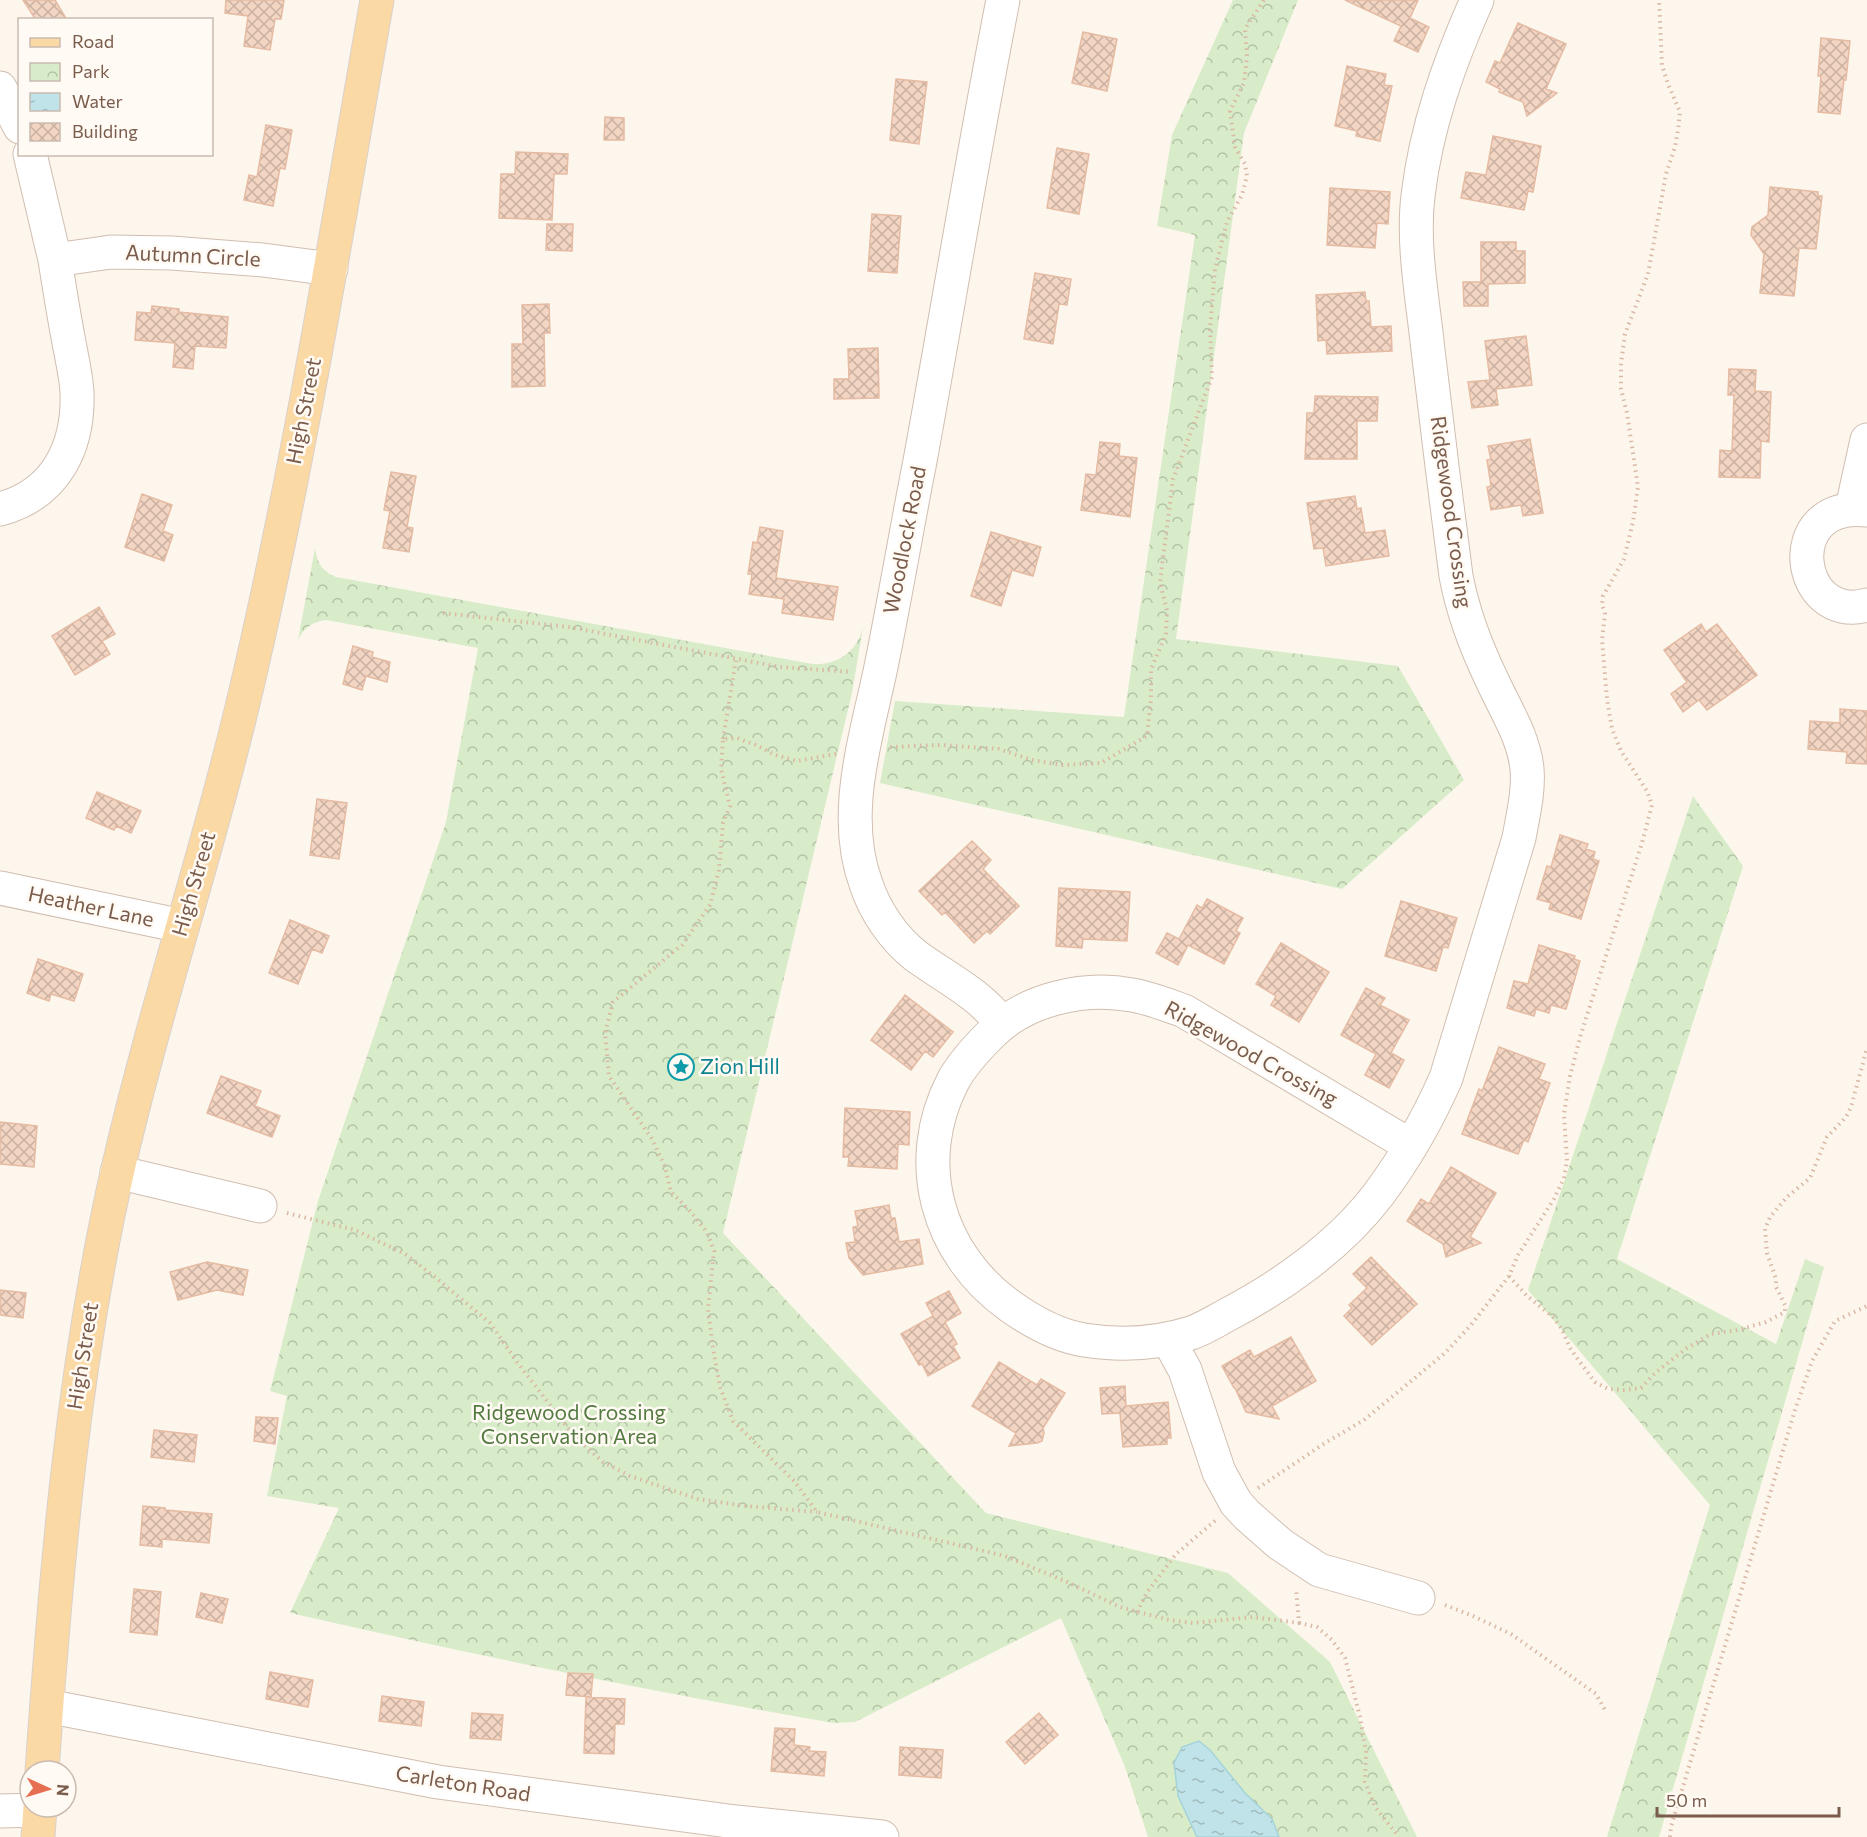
<svg xmlns="http://www.w3.org/2000/svg" width="1867" height="1837" font-family="Commissioner,sans-serif">
<defs>
<pattern id="park-crowns" width="20" height="18" patternUnits="userSpaceOnUse" patternTransform="scale(1.5)"><rect width="20" height="18" fill="#d8ecc9"/><path d="M2 6a3 3 0 1 1 6 0M12 15a3 3 0 1 1 6 0" fill="none" stroke="#b4c2a5"/></pattern>
<pattern id="water-ripples" width="26" height="14" patternUnits="userSpaceOnUse" patternTransform="scale(1.5)"><rect width="26" height="14" fill="#bfe3e8"/><path d="M2 4q2-2 4 0t4 0M15 11q2-2 4 0t4 0" fill="none" stroke="#a0bbbe"/></pattern>
<pattern id="building-cross-hatch" width="8" height="8" patternUnits="userSpaceOnUse" patternTransform="scale(1.5)"><rect width="8" height="8" fill="#f3d5c3"/><path d="M0 0l8 8M0 8l8-8" fill="none" stroke="#cab0a1"/></pattern>
</defs>
<rect width="100%" height="100%" fill="#fdf6ec"/>
<path fill="url(#park-crowns)" d="M1233 0H1298L1244 133 1176 639 1398 666 1464 780 1342 889 880 783 895 701 1124 717 1195 235 1157 226 1172 135Z
M315 548C317 563 322 571 336 577L813 664C838 665 857 652 863 627L852 693 723 1233 986 1513 1228 1573 1330 1662 1417 1837H1148L1125 1767 1061 1618 855 1722 834 1723C652 1692 471 1654 290 1613L339 1508 267 1496 287 1396 270 1391 318 1201 446 822 478 648 326 620C312 622 304 628 298 640Z
M1693 796 1743 866 1617 1259 1776 1344 1805 1259 1824 1267 1659 1837H1607L1710 1505 1528 1290Z"/>
<path fill="url(#water-ripples)" stroke="#a5d3da" stroke-width="1.5" d="M1199 1741 1210 1750 1245 1793 1272 1819 1279 1837H1197L1178 1796 1174 1763 1182 1747Z"/>
<path fill="url(#building-cross-hatch)" stroke="#e6bba3" stroke-width="1.5" d="M23 0H55L67 20H36Z
M226 0H284L281 19H275L270 50 244 46 248 16 225 13Z
M1345 0H1418L1410 18 1429 27 1418 52 1394 41 1401 26Z
M1518 23 1566 44 1546 89 1557 93 1527 116 1523 102 1499 92 1500 89 1486 82 1495 61 1500 63Z
M1083 32 1117 39 1107 91 1072 83Z
M1821 38 1850 41 1846 80H1844L1840 114 1818 112 1821 76H1818Z
M1347 66 1386 74 1384 85 1392 86 1380 141 1356 136 1357 131 1335 126Z
M896 79 927 82 919 144 890 140Z
M605 117 624 118V140H604Z
M266 125 292 130 285 169 280 168 273 206 244 200 249 175 257 177Z
M1493 136 1541 146 1533 192 1528 191 1524 210 1461 198 1466 172 1486 175Z
M1057 148 1089 154 1079 214 1047 208Z
M516 152 568 154 567 174H554L552 220 499 218 501 174H515Z
M1770 187 1818 192V196H1822L1816 249 1799 248 1794 296 1760 293 1764 254 1751 235 1752 227 1768 215Z
M1330 188 1390 192 1388 224 1377 223 1375 248 1327 245Z
M872 214 901 216 897 273 868 271Z
M547 224H573L572 251 546 250Z
M1481 242H1516V251H1525V283L1488 284V306H1464L1463 282H1481Z
M1035 273 1071 279 1067 305 1059 304 1053 344 1024 339Z
M1365 292 1366 301H1369L1371 327 1391 326 1392 351 1327 354 1326 340 1318 341 1316 295Z
M549 304 550 333H544L545 386 512 387V344H523L522 305Z
M152 306 179 309V312L228 317 226 348 195 346 193 369 173 367 175 343 135 340 137 312 151 313Z
M1526 336 1532 385 1496 389 1498 405 1472 408 1468 382 1490 380 1485 341Z
M878 348 879 398 834 399V379H849L848 349Z
M1729 369 1756 370 1755 391 1771 392 1769 442 1761 441 1760 478 1719 477 1720 450 1732 451 1734 395H1728Z
M1315 396 1378 397 1377 421H1357V459H1305L1307 413H1314Z
M1530 439 1543 513 1523 516 1521 505 1491 510 1487 487 1491 486 1487 460 1491 459 1488 446Z
M1100 442 1120 444 1119 456 1137 458 1130 517 1081 510 1086 474 1096 475Z
M391 472 416 476 407 527 413 528 409 552 383 548 390 511 384 510Z
M142 494 172 505 163 531 173 535 164 561 125 547Z
M1355 496 1357 509 1361 508 1365 533 1385 530 1389 556 1326 566 1323 548 1314 549 1307 503Z
M760 527 783 531 776 578 838 587 833 620 782 613 784 599 749 594 752 574H748L753 542 757 543Z
M991 532 1041 547 1033 576 1012 570 1001 606 971 596Z
M99 607 115 634 102 641 110 654 75 675 52 636Z
M1701 624 1706 632 1717 624 1757 675 1707 710 1699 700 1683 712 1671 694 1687 682 1664 650Z
M353 646 373 652 372 657 390 662 387 682 366 676 362 690 343 684Z
M1840 709 1867 711V764L1846 763 1847 752 1808 749 1810 721 1840 723Z
M97 792 141 811 131 833 116 826 114 830 86 818Z
M317 799 347 803 339 859 310 855Z
M1560 835 1588 844 1586 849 1595 852 1593 859 1599 861 1581 919 1549 909 1551 903 1537 899 1547 866 1551 867Z
M972 841 991 860 983 869 1019 906 990 934 987 931 974 943 945 912 942 915 919 891Z
M1059 888 1130 892 1127 941 1083 939 1082 948 1056 946Z
M1207 899 1243 918 1236 931 1240 933 1224 964 1188 945 1178 965 1156 953 1167 933 1179 939 1197 905 1202 908Z
M1401 901 1457 918 1448 948 1443 947 1436 971 1385 956Z
M290 920 329 936 322 953 312 949 298 984 269 973Z
M1281 943 1329 972 1299 1022 1271 1005 1276 996 1256 984Z
M1539 945 1575 956 1574 959 1580 961 1566 1009 1551 1005 1549 1013 1536 1009 1534 1016 1507 1008 1514 981 1528 984Z
M38 959 83 974 74 1001 51 994 49 1001 27 993Z
M1366 988 1385 998 1380 1005 1409 1020 1391 1053 1404 1060 1389 1088 1365 1075 1376 1054 1341 1035Z
M905 995 953 1032 933 1057 925 1051 911 1070 871 1040Z
M1499 1047 1545 1064 1539 1079 1550 1083 1528 1142 1524 1140 1518 1154 1462 1134 1479 1089 1482 1091Z
M221 1076 261 1091 255 1106 280 1116 272 1137 207 1113Z
M845 1108 910 1112 909 1145 898 1144 897 1169 848 1166 849 1157H843Z
M0 1122 37 1126 34 1167 0 1164Z
M1451 1167 1496 1193 1470 1237 1481 1243 1446 1257 1443 1244 1407 1221 1421 1199 1429 1204Z
M889 1205 891 1218H895L899 1242 919 1239 923 1264 863 1275 849 1258 846 1243 855 1242 853 1227 858 1226 855 1211Z
M1371 1257 1417 1304 1372 1345 1344 1316 1352 1308 1349 1305 1367 1288 1353 1274Z
M207 1262 248 1270 243 1295 217 1290 178 1300 170 1272Z
M0 1290 26 1293 23 1318 0 1315Z
M949 1291 961 1313 945 1322 957 1344 953 1346 960 1358 928 1376 922 1364 919 1365 901 1334 933 1316 926 1303Z
M1291 1337 1316 1381 1272 1406 1279 1419 1246 1412 1235 1388H1234L1222 1366 1250 1350 1254 1357Z
M999 1362 1037 1385 1041 1379 1065 1393 1043 1428 1044 1433 1042 1441 1037 1443 1009 1446 1016 1433 972 1406Z
M1125 1386 1126 1406 1168 1402 1171 1438H1167V1444L1123 1447 1120 1413 1102 1414 1100 1388Z
M256 1417 278 1418 275 1444 254 1441Z
M154 1430 197 1435 194 1462 151 1457Z
M143 1506 165 1508V1510L212 1514 209 1543 162 1539V1547L140 1545Z
M134 1589 161 1592 157 1635 130 1632Z
M201 1593 228 1599 222 1623 196 1617Z
M270 1672 313 1680 308 1707 266 1699Z
M568 1673 593 1674 591 1697 566 1695Z
M382 1696 424 1702 421 1726 379 1721Z
M586 1697 625 1699 624 1724H615L614 1754 584 1753Z
M472 1713 503 1715 501 1740 470 1738Z
M1039 1713 1058 1735 1025 1764 1006 1742Z
M775 1728 795 1729 794 1745 810 1747 809 1751 826 1752 824 1776 771 1771Z
M900 1747 943 1750 941 1778 899 1775Z"/>
<g fill="none" stroke-linecap="round" stroke-linejoin="round">
<defs>
<path id="minor" d="M0 88 20 127
M30 154 55 260
M1852 508 1867 440
M0 509C56 494 79 447 77 392 76 374 71 355 68 337 63 311 59 285 55 260L111 252 172 253 263 260 331 269
M1867 510C1778 500 1796 625 1867 605
M0 888 182 926
M1002 1024C979 993 946 978 916 956 893 938 875 911 866 884 839 811 869 730 883 657 896 592 907 527 920 461 948 308 973 153 1003 0
M1411 1146 1184 1011C1167 1005 1150 998 1132 995 1084 986 1026 999 991 1034 977 1048 962 1064 953 1081 911 1162 937 1254 1010 1306 1031 1321 1059 1336 1084 1340 1121 1346 1156 1344 1191 1333 1203 1329 1214 1322 1225 1316 1281 1287 1340 1245 1378 1195 1405 1159 1428 1119 1446 1078L1519 838C1523 815 1529 792 1527 769 1524 737 1505 709 1492 680 1476 647 1463 613 1456 576 1446 501 1437 425 1428 350 1423 301 1412 245 1418 196 1426 127 1449 63 1477 0
M117 1172 260 1206
M1168 1339 1185 1370 1219 1472 1236 1503 1247 1515 1280 1544 1319 1570 1418 1598
M47 1706 438 1782 736 1822 882 1837
M0 1811 40 1810"/>
<path id="major" d="M42 1771C56 1569 73 1367 118 1169 157 1000 213 837 251 669 302 448 338 223 377 0
M38 1837 40 1807"/>
</defs>
<use href="#minor" stroke="#d1beb0" stroke-width="35"/>
<use href="#major" stroke="#dad1cd" stroke-width="35"/>
<path stroke="#d9b8a5" stroke-width="4" stroke-dasharray="1.5 4.5" stroke-linecap="butt" d="M443 613 569 627 780 667 852 672
M723 739 736 660
M890 747 940 745 999 749 1032 760 1062 765 1101 763 1147 736 1151 699V669L1166 634 1167 611 1160 582 1173 479 1212 377 1210 328 1215 269 1227 222 1242 195 1247 176 1245 164 1235 147 1230 111 1244 83 1247 57 1245 29 1264 0
M836 754 797 761 775 755 756 745 737 738 723 739 721 769 730 806 723 823 719 870 710 905 682 945 613 1002 605 1033 609 1076 652 1139 665 1167 671 1192 690 1211 707 1232 714 1251 708 1309 713 1348 720 1387 733 1421 794 1481 817 1512 1005 1556 1065 1581 1120 1607 1169 1620 1193 1623 1253 1617 1299 1623 1296 1588
M287 1213 355 1230 405 1254 435 1277 490 1323 517 1362 574 1436 603 1462 630 1476 698 1499 746 1506 817 1512
M1509 1276 1526 1295 1553 1317 1562 1329 1570 1348 1579 1361 1595 1382 1608 1389 1624 1390 1641 1388 1655 1373 1687 1348 1711 1334 1738 1330 1766 1322 1785 1312V1305L1776 1287V1279L1767 1253 1765 1229 1770 1217 1787 1197 1810 1178 1827 1137 1846 1117 1851 1107 1867 1048
M1258 1488 1325 1443 1364 1420 1445 1353 1471 1325 1509 1276 1518 1255 1554 1199 1564 1178 1567 1161 1564 1114 1570 1076 1581 1034 1642 843 1652 805 1647 791 1621 751 1612 729 1607 699 1602 640 1605 614 1602 604 1603 596 1624 559 1633 522 1638 487 1627 413 1621 389V364L1625 334 1648 274 1666 174 1675 147 1678 130 1680 112 1668 84 1662 65 1659 0
M1445 1605 1473 1616 1511 1634 1596 1694 1606 1712
M1137 1612 1148 1591 1176 1554 1216 1520
M1299 1623 1317 1627 1332 1640 1345 1658 1360 1717 1366 1751 1365 1782 1375 1807 1399 1837
M1670 1837 1671 1827 1795 1410 1812 1361 1835 1321 1867 1306"/>
<use href="#minor" stroke="#fff" stroke-width="33"/>
<use href="#major" stroke="#fbd9a5" stroke-width="33"/>
</g>
<defs>
<symbol id="sight-ring" viewBox="-11 -11 22 22"><circle r="9.5" fill="#fffaf3" stroke="#0f9aa8" stroke-width="1.5"/><path d="M0-6L1.8-2.2L6-1.7L2.9 1.2L3.7 5.4L0 3.3L-3.7 5.4L-2.9 1.2L-6-1.7L-1.8-2.2Z" fill="#0f9aa8"/></symbol>
</defs>
<g fill-rule="evenodd">
<use href="#sight-ring" x="666" y="1052" width="30" height="30"/>
</g>
<g text-anchor="middle" stroke-width="5" stroke-linejoin="round" paint-order="stroke">
<g font-size="21" fill="#7a5c4d" stroke="#fffaf3">
<text transform="translate(193 256) rotate(3)" y="7">Autumn Circle</text>
<text transform="translate(304 411) rotate(-79)" y="7">High Street</text>
<text transform="translate(1451 512) rotate(82)" y="7">Ridgewood Crossing</text>
<text transform="translate(905 540) rotate(-79)" y="7">Woodlock Road</text>
<text transform="translate(194 884) rotate(-74)" y="7">High Street</text>
<text transform="translate(91 907) rotate(12)" y="7">Heather Lane</text>
<text transform="translate(1251 1054) rotate(29)" y="7">Ridgewood Crossing</text>
<text transform="translate(83 1356) rotate(-81)" y="7">High Street</text>
<text transform="translate(463 1784) rotate(9)" y="7">Carleton Road</text>
</g>
<g font-size="21" fill="#0d838f" stroke="#fffaf3" text-anchor="start">
<text x="700" y="1074">Zion Hill</text>
</g>
<g font-size="21" fill="#537a41" stroke="#fffaf3">
<text x="569" y="1420">Ridgewood Crossing<tspan x="569" dy="24">Conservation Area</tspan></text>
</g>
</g>
<rect x="18" y="18" width="195" height="138" fill="#fffaf3" stroke="#cabbb1" stroke-width="1.5"/>
<rect x="30" y="38" width="30" height="9" fill="#fbd9a5" stroke="#cabbb1" stroke-width="1.5"/>
<text x="72" y="48" font-size="18" fill="#7a5c4d">Road</text>
<rect x="30" y="63" width="30" height="18" fill="url(#park-crowns)" stroke="#cabbb1" stroke-width="1.5"/>
<text x="72" y="78" font-size="18" fill="#7a5c4d">Park</text>
<rect x="30" y="93" width="30" height="18" fill="url(#water-ripples)" stroke="#cabbb1" stroke-width="1.5"/>
<text x="72" y="108" font-size="18" fill="#7a5c4d">Water</text>
<rect x="30" y="123" width="30" height="18" fill="url(#building-cross-hatch)" stroke="#cabbb1" stroke-width="1.5"/>
<text x="72" y="138" font-size="18" fill="#7a5c4d">Building</text>
<g transform="translate(48 1789) rotate(94)"><circle r="28" fill="#fffaf3" stroke="#cabbb1" stroke-width="1.5"/>
<path d="M0-4.5L10 22L0 15L-10 22Z" fill="#e76f51"/>
<text y="-9" font-size="16" font-weight="bold" text-anchor="middle" fill="#7a5c4d">N</text>
</g>
<path d="M1657 1807v9h182v-9" fill="none" stroke="#7a5c4d" stroke-width="3"/>
<text x="1666" y="1807" font-size="18" fill="#7a5c4d" stroke="#fffaf3" stroke-width="4.5" paint-order="stroke">50 m</text>
</svg>
